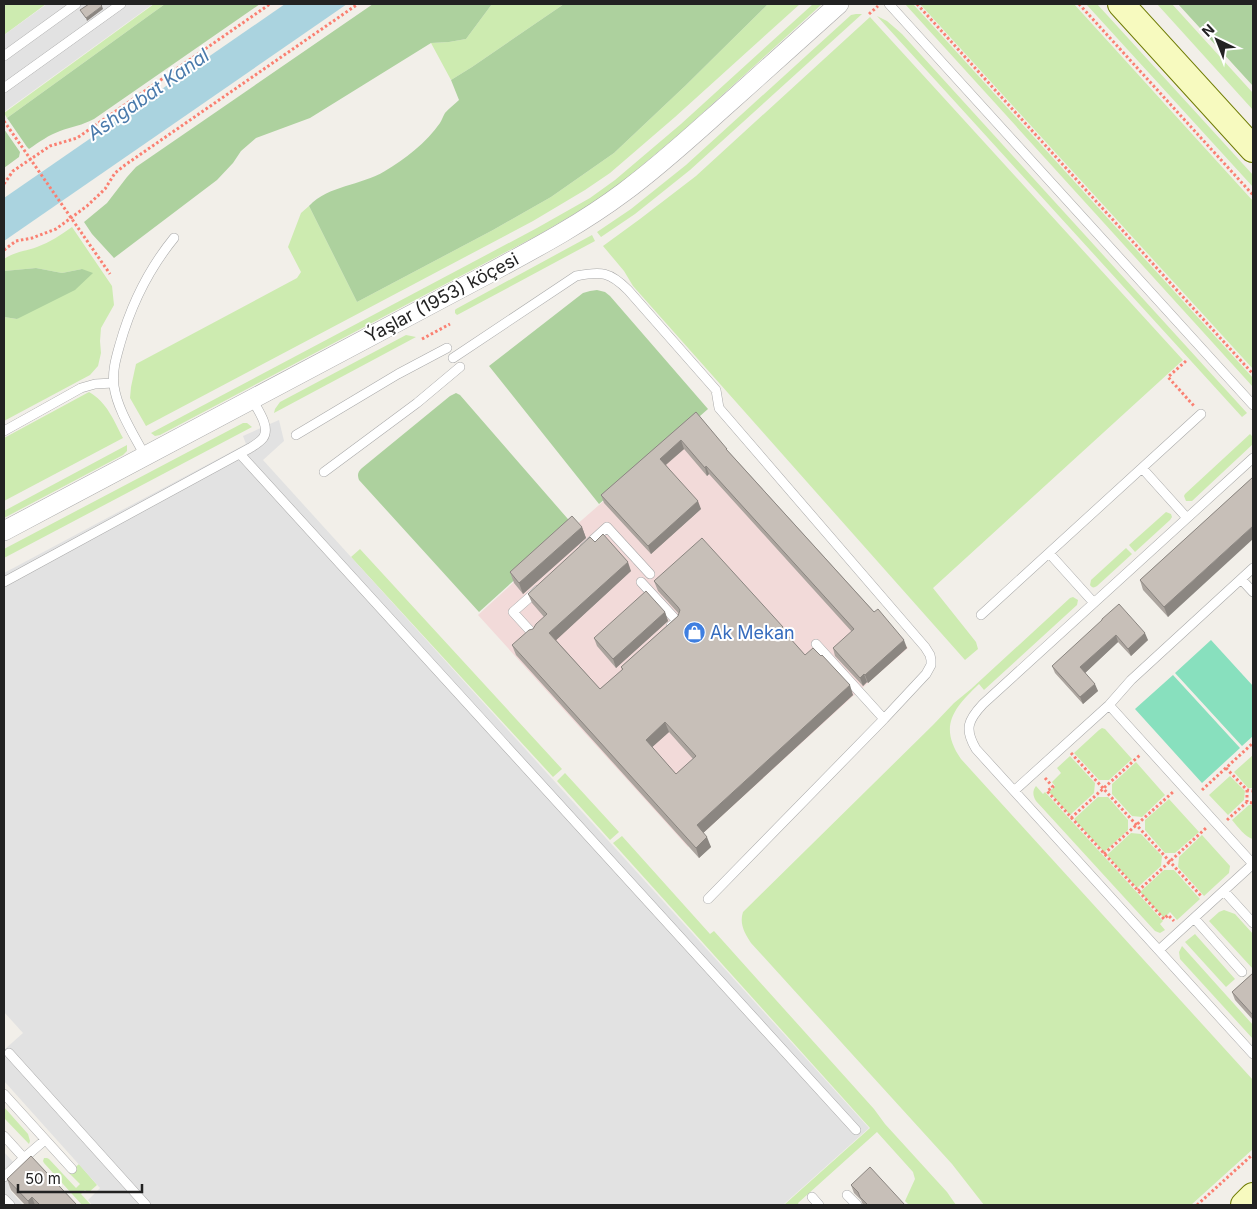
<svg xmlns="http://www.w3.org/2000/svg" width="1257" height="1209" font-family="Inter,sans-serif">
<rect width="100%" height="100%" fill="#f2efe9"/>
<path fill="#f2dad9" d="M676 438 871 613 881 617 908 648 852 697 688 847 478 615 575 526Z"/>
<path fill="#cdebb0" d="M4 4H46L4 35Z
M154 4H165L7 118 4 113Z
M492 4H564L472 67 451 80 431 43 449 42 466 39Z
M768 4H800L675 117 610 173 585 190 533 221 146 426 130 398 131 387 136 364 297 278 301 272 288 247 301 213 309 206 357 302 493 230 551 197 614 153 685 86Z
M813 4H822L685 129 619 185 593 203 540 234 160 435 155 436 151 433 537 228 590 198 615 180 681 124Z
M905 4H913L1253 378V387Z
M920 4H1074L1253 201V369Z
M1086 4H1097L1253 175V187Z
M1157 4H1172L1253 93V110Z
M856 14H862L690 170 635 214 601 237 597 232 631 209 686 165 851 15Z
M877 16 887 21 902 34 1247 413 1242 417Z
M870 17 1183 360 933 588 976 642 978 649 965 660 633 286 624 271 603 246 640 219 696 176Z
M72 227 112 286 114 305 101 328 100 341 101 353 98 366 90 375 4 421V317L17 319 82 269 62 273 36 268 4 271V259C14 252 26 251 37 247 50 242 61 235 72 227Z
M592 235 595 241 459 314 457 315 455 313V310L456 309Z
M406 335 416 337 274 413 275 409 280 402Z
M89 392C107 402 114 421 123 438L4 501V438Z
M243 423H247L252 427 4 558V549Z
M1250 434 1253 437V444L1192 501H1186L1184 496 1185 494Z
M127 445V451L123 455 4 518V511Z
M1166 512 1171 514 1172 517 1170 520 1135 552 1129 545Z
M1126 548 1132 554 1097 586C1094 588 1092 588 1090 585L1091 580Z
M360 549 562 769 553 777 351 557Z
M1073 597 1078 600 1077 605 984 690 979 684C954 708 938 726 961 759L1253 1080V1149L1191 1205H984L952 1164 751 943C745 934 739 924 743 912L933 725 954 703 971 689 1070 598Z
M1102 728 1105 729 1132 759 1109 780H1099L1074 753 1099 730Z
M1253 755V788H1248L1234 772Z
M1070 756 1095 783 1094 793 1070 815 1049 792 1055 786 1052 782 1061 773 1057 768Z
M1136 762 1165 795 1142 817 1132 816 1112 794V784Z
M565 773 619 832 610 840 557 781Z
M1230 776 1245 791 1244 800 1228 815 1209 795Z
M1036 786 1043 794 1045 792 1163 921 1160 924 1165 930 1160 933 1155 931 1036 801C1033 796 1032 791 1036 786Z
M1098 797H1108L1128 820V830L1104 852 1074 819Z
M1169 799 1199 832 1175 853H1165L1145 830V820Z
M1249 805H1253V839C1245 837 1238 827 1232 820Z
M1131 833 1141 834 1162 856 1161 866 1137 888 1107 855Z
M1202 835 1230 866 1229 873 1204 896 1178 867 1179 857Z
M622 836 710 934 714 931 874 1109 885 1124 947 1192 956 1205H909L905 1201 915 1179 913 1172 877 1132 798 1203 799 1205H784L870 1128 613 843Z
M1164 870H1174L1200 899 1177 920 1170 912 1164 918 1140 892Z
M1224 910 1235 914 1253 934V969L1209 921 1219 912Z
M1195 934 1235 979 1226 987 1185 942Z
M1182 946 1253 1025V1039L1180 959 1179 952Z
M4 1107 28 1134 30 1141 29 1144 4 1118Z
M44 1158H47L49 1159 76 1188 80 1184 69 1173 79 1164 97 1185 88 1193 85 1190 81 1194 91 1205H82L44 1163 43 1161Z"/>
<path fill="#add19e" d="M165 4H260L94 119C83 125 71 127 60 131 49 135 39 142 29 149L27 147 7 118Z
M373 4H492L466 39 449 42 431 43 310 118 256 138 241 151 233 163 217 180 114 258 92 234 84 222 107 203 127 177 136 167Z
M564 4H768L685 86 614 153 551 197 493 230 357 302 309 206C329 185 360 186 385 171 404 160 427 142 440 123 442 120 443 116 445 113 449 108 455 104 459 100L451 80 472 67Z
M1178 4H1253V86Z
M4 129 20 152 19 157 4 168Z
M36 268 62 273 82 269 93 273 75 290 17 319 4 317V271Z
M597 290 605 292 610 296 708 409 599 504 489 366 583 293 590 291Z
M456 393 460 395 574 526 479 612 359 480C357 474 358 472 362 468L450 396Z"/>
<path fill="#88e0be" d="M1211 640 1253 686V736L1242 746 1175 673Z
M1173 675 1240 748 1202 783 1135 709Z"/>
<path fill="#e2e2e2" d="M47 4H153L4 112V35Z
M279 420 284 441 263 460 869 1128 783 1205H92L88 1200 100 1188 4 1081V1050L23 1033 4 1012V573L246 444 243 436Z
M4 1152 25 1175 9 1189 23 1205H4Z"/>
<path fill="#aad3df" d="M285 4H347L4 241V198Z"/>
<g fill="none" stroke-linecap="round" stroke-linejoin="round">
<defs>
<path id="lane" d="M889 4 1253 405
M4 56 76 4
M4 88 121 4
M453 358 576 276C602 271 610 272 628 290L716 390 719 408 925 647 930 655 931 660V665L926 674 884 719 708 899
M4 431 81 388 95 384 113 383
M296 435 398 374 447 348
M240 454 856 1130
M145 456C134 435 117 409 114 386 112 371 116 358 120 344 131 305 148 270 174 238
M1253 458 983 704C968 720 964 729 976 749L1253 1054
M1142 468 1187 518
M324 472 417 403 460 367
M584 548 607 527 650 574
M1049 553 1094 603
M1241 579 1253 592
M4 582 250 448C255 445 260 442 263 438 271 427 257 409 252 399
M641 582 677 621 671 626
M981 615 1201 414
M533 634 513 612 538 590
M816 644 884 719
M1109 705 1253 864 1159 950
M1014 791 1109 705 1131 680 1253 568
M1224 891 1253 923
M1194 918 1242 972
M9 1053 146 1205
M4 1094 72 1169
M4 1136 24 1158 4 1177
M24 1158 45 1140
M847 1195 857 1205
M812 1197 819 1205
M4 1199 10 1205"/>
<path id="street" d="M4 531 484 276C532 250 580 225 624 192 662 164 696 132 731 101 767 69 803 36 839 4"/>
<path id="secondary" d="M1121 4 1253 149
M1244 1205 1253 1196"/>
</defs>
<use href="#lane" stroke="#a9a9a9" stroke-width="10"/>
<use href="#street" stroke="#a9a9a9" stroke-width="20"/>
<use href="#secondary" stroke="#707d05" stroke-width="28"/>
<path stroke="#fa8072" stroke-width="3" stroke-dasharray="2.5 2.5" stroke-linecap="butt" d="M917 4 1253 374
M1079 4 1253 195
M869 14 878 6
M4 121 110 274
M4 184 13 171 50 146 77 138 270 4
M4 250 16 241 32 238 56 229 87 206 105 189 115 173 125 165 358 4
M422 339 450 324
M1186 361 1168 377 1194 406
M1071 753 1202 897
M1226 768 1247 790 1253 791
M1045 778 1053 787 1047 791 1164 919 1168 915 1174 921
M1202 790 1253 743
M1247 790V802L1253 803
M1071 818 1140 755
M1227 820 1247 802
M1104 854 1173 792
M1138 891 1206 828
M1197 1205 1251 1156"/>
<use href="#lane" stroke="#fff" stroke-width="9"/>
<use href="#street" stroke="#fff" stroke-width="19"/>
<use href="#secondary" stroke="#f7fabf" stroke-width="26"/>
</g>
<path fill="#aba49e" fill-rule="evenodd" d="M696 412 728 451 907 648 868 683 867 682 863 686 835 656 833 648 852 632 709 474 707 476 684 449 666 465 701 509 651 554 604 503 601 495Z
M1253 477 1168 617 1143 590 1140 580Z
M582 527 586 538 523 594 514 583 510 572Z
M595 542 631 571 556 640 600 689 622 670 621 667 678 616 679 614 658 591 654 581 783 627 785 633 805 655 853 695 703 833 711 847 699 858 516 655 512 645 533 629 544 617 532 603 528 594ZM669 732 693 759 676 774 652 747Z
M665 612 668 621 616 668 597 646 594 638Z
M1102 621 1148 640 1131 656 1118 642 1085 673 1098 691 1083 704 1055 673 1052 666Z
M1253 973V1020L1235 1000 1232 992Z
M7 1179 77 1205H25L11 1190Z
M851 1185 905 1205H863L861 1200 854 1193Z"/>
<path fill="#8b8681" d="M102 6 103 9 87 21 86 18Z
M681 440 684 449 663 467 660 459Z
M706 466 709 474 707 476 705 468Z
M698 501 701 509 651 554 648 546Z
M1253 526V539L1168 617 1164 607Z
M582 527 586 538 523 594 519 583Z
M628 562 631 571 553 643 549 633Z
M665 612 668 621 616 668 613 659Z
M1145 633 1148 640 1131 656 1128 649Z
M1116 635 1118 642 1083 675 1080 667Z
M904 640 907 648 868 683 865 675Z
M864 674 867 682 863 686 860 678Z
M1095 684 1098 691 1083 704 1080 697Z
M850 685 853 695 701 835 697 825Z
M665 722 669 732 649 750 646 740Z
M707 837 711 847 699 858 696 848Z
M32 1197 35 1205H29L28 1201Z"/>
<path fill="#c7bfb8" stroke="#8b8681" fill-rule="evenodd" d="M89 4H100L102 6 86 18 80 10Z
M696 412 727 449H726L874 612 878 609 904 640 865 675 864 674 860 678 833 648 854 629 706 466 705 468 681 440 660 459 698 501 648 546 601 495Z
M1253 477V526L1164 607 1140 580Z
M572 516 582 527 519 583 510 572Z
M603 534 628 562 549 633 600 689 623 669 621 667 678 616 680 610 678 607 654 581 702 538 783 627 781 628 805 655 813 648 821 656 822 655 850 685 697 825 707 837 696 848 512 645 529 630 533 629 536 624 547 614 528 594 590 537 595 542ZM665 722 696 756 676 774 646 740Z
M646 591 665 612 613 659 594 638Z
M1119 604 1145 633 1128 649 1116 635 1080 667 1095 684 1080 697 1052 666 1102 620V619Z
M1253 973V1015L1232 992Z
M31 1156 77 1205H40L32 1197 28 1201 7 1179Z
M870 1167 905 1205H868L860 1197 858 1192 851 1185Z"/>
<defs>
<symbol id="shop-disc" viewBox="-11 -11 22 22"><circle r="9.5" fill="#3f7fe0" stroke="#fff"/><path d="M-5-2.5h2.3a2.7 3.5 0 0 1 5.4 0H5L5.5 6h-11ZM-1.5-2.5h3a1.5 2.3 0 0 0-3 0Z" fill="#fff"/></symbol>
</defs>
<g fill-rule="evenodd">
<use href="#shop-disc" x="682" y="620" width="25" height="25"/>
</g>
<g text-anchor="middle" stroke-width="4" stroke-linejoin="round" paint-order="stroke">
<g font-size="18" fill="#222" stroke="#fff">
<text transform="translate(442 298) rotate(-28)" y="6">Ýaşlar (1953) köçesi</text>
</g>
<g font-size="18" fill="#366cbe" stroke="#fff" text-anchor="start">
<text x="710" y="639">Ak Mekan</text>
</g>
<g font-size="19" font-style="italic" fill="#4a7aab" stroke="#fff">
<text transform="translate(148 94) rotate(-35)" y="7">Ashgabat Kanal</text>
</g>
</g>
<rect width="1257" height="1209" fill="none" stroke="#222222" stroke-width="10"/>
<g transform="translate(1217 40) rotate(317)" stroke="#ffffff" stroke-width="4" paint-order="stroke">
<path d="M0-4L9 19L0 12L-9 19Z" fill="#222222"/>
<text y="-8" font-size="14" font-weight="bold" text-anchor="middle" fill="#222222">N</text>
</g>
<path d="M18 1184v8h124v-8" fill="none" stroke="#222222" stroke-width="2.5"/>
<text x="25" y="1184" font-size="15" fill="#222222" stroke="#ffffff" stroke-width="4" paint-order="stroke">50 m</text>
</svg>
